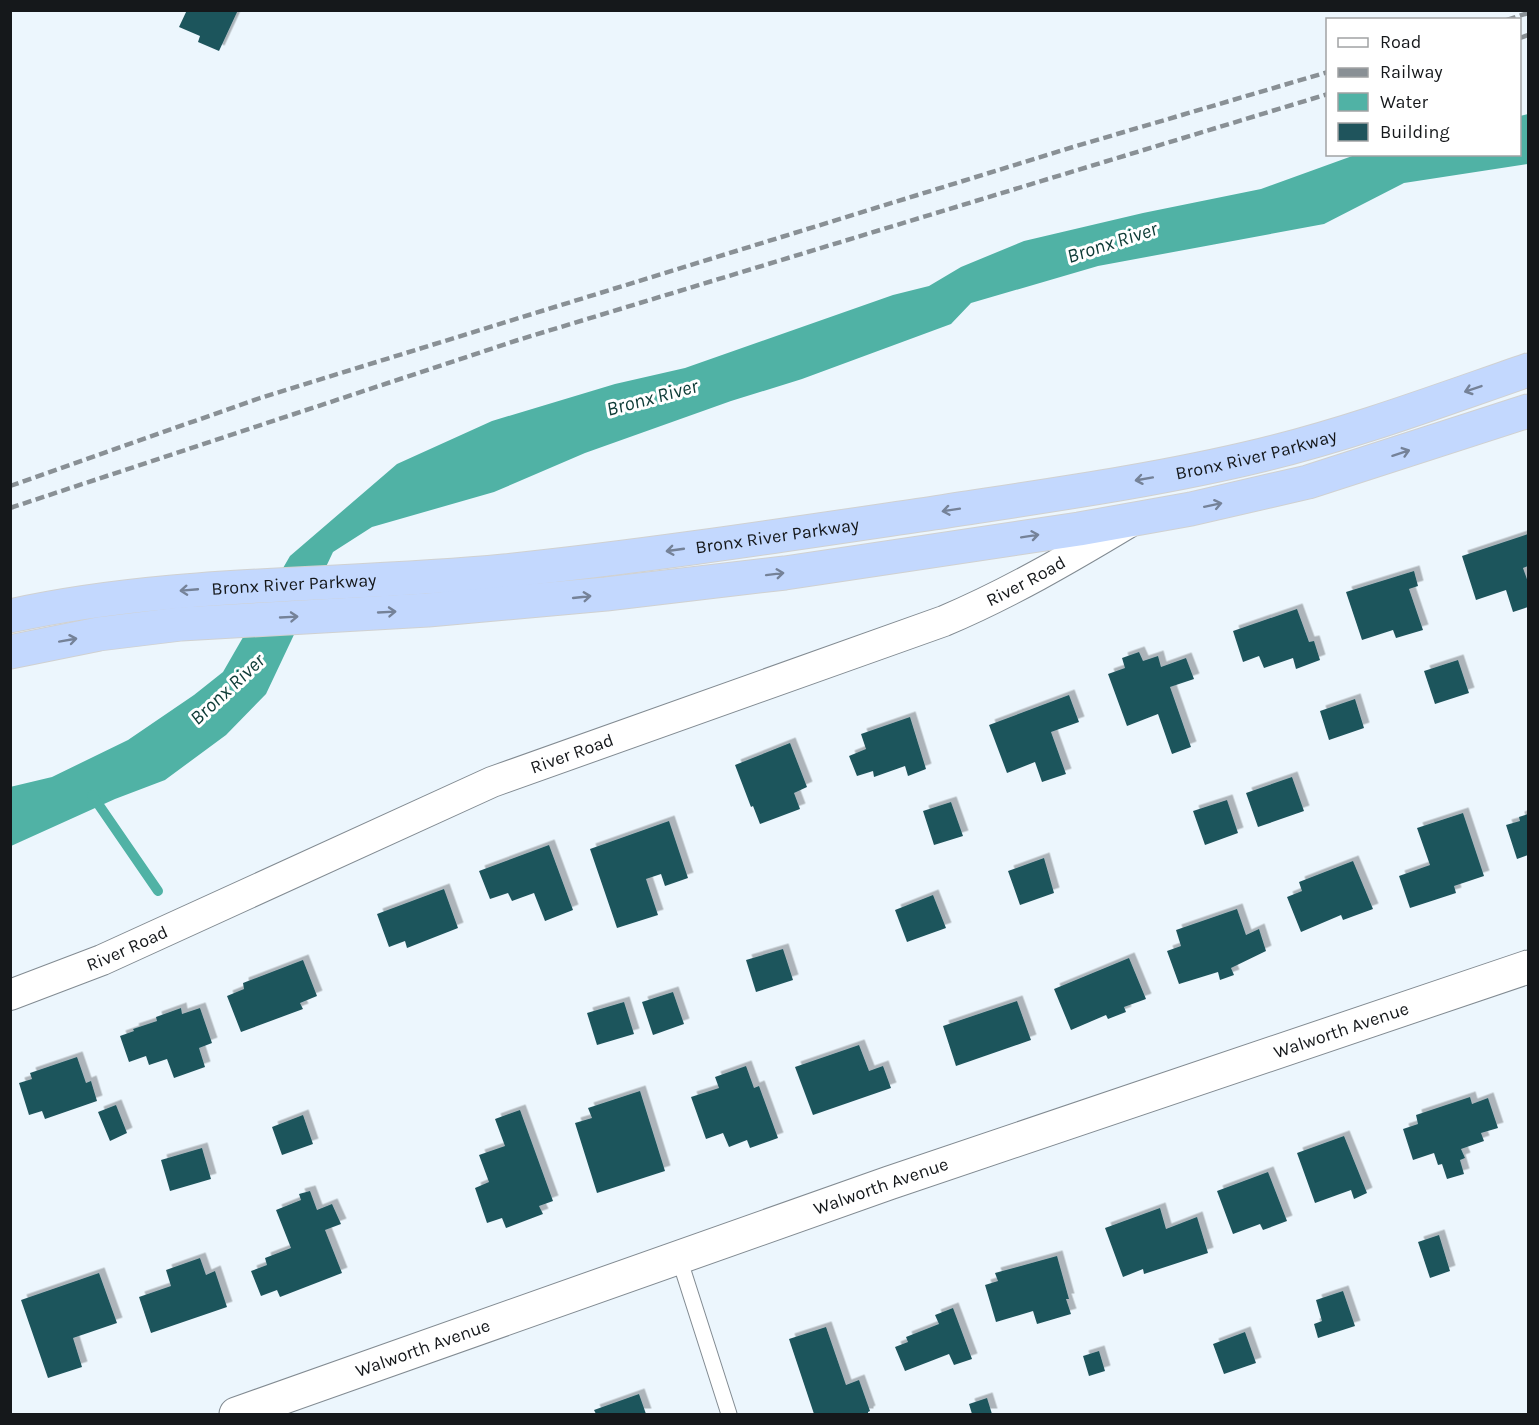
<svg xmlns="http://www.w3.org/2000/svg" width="1539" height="1425" font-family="Karla,sans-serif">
<defs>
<filter id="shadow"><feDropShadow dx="5.5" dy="-5.5" stdDeviation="0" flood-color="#0004"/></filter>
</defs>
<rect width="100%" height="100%" fill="#ecf6fd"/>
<path fill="#50b2a5" d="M1528 114V164L1404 183 1324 224 1098 266 971 303 951 324 802 379 731 401 585 453 494 492 372 527 333 552 266 694 226 735 165 780 115 799 11 846 10 787 52 777 128 740 194 695 223 672 290 556 397 464 492 421 615 384 685 368 893 295 929 286 961 267 1024 241 1143 213 1261 189 1355 155 1520 154V116Z"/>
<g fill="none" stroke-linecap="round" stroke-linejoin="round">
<path stroke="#50b2a5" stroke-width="10" d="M92 795 158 891"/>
</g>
<path fill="#1f545c" filter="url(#shadow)" d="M187 10H238L219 51 198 42 200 36 179 27Z
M1528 534V566L1523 568 1528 582V607L1513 612 1506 590 1476 600 1462 556Z
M1414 571 1418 586 1409 589 1423 630 1396 638 1393 630 1362 640 1346 592Z
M1297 609 1309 642 1314 641 1320 660 1296 669 1293 658 1264 668 1259 656 1243 662 1233 631Z
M1139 652 1143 661 1158 656 1161 667 1186 658 1194 679 1170 687 1191 747 1172 754 1158 714 1127 726 1108 674 1125 668 1122 658Z
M1458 660 1469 693 1435 704 1424 671Z
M1069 695 1079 722 1051 732 1066 774 1042 782 1035 762 1007 773 989 725Z
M1355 699 1364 728 1329 740 1320 711Z
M910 717 926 769 908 776 905 766 874 777 873 771 857 776 849 756 866 749 861 734Z
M790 743 807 787 794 793 800 809 760 824 753 806 751 807 735 765Z
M1292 777 1304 811 1258 827 1246 793Z
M1227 800 1238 833 1205 845 1193 811Z
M951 802 963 836 934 845 923 811Z
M1463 813 1484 876 1454 886 1456 893 1410 908 1399 876 1430 865 1417 828Z
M1528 814V855L1517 859 1506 825 1520 821 1519 817Z
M669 821 688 878 665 886 661 874 646 879 658 915 617 928 590 849Z
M549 845 573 910 545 921 534 893 512 901 508 893 490 899 479 871Z
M1044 858 1054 893 1020 905 1008 871Z
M1353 861 1373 909 1343 920 1341 915 1301 932 1287 897 1302 891 1299 882Z
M444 889 458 928 407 948 405 941 389 947 377 914Z
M933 895 946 928 907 942 895 910Z
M1237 909 1246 935 1259 929 1266 951 1231 968 1234 975 1220 980 1218 972 1179 984 1167 951 1181 946 1176 930Z
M783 949 793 980 756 992 746 960Z
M1129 958 1146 999 1124 1007 1126 1012 1108 1019 1106 1015 1071 1030 1054 989Z
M303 960 317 996 300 1003 303 1009 241 1032 227 996 244 989 243 983Z
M673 992 684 1024 653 1035 642 1002Z
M1017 1001 1031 1040 956 1066 943 1026Z
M624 1002 634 1034 597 1045 587 1013Z
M181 1008 182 1014 200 1008 212 1043 199 1048 205 1067 174 1078 167 1059 149 1065 146 1056 129 1062 120 1036 134 1031 133 1029 157 1021 156 1017Z
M859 1045 869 1071 883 1066 891 1088 813 1115 795 1067Z
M77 1057 86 1083 91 1081 97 1101 45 1119 42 1111 29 1115 19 1083 32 1079 30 1073Z
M746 1066 754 1088 759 1086 778 1138 750 1148 747 1140 729 1147 723 1133 706 1139 691 1097 719 1088 715 1077Z
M640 1091 665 1171 597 1193 575 1123 592 1118 588 1108Z
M1470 1097 1472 1104 1488 1098 1498 1128 1481 1133 1484 1141 1461 1149 1465 1158 1460 1160 1464 1174 1447 1179 1442 1164 1438 1165 1434 1153 1413 1160 1403 1129 1418 1124 1416 1115Z
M116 1105 127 1133 110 1141 98 1112Z
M520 1110 553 1201 539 1206 543 1214 506 1228 502 1218 487 1223 475 1188 489 1182 479 1155 505 1146 495 1119Z
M303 1115 313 1144 282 1155 272 1127Z
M1344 1136 1367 1193 1354 1199 1351 1190 1315 1203 1297 1153Z
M202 1148 211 1179 170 1191 161 1160Z
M1268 1172 1287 1221 1263 1230 1260 1224 1233 1234 1217 1191Z
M310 1191 317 1210 332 1204 341 1224 325 1230 342 1273 280 1297 277 1290 261 1296 251 1271 267 1265 265 1258 291 1248 276 1210 301 1200 299 1194Z
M1160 1208 1166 1229 1197 1217 1208 1253 1144 1274 1143 1269 1123 1277 1105 1228Z
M1439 1235 1450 1271 1430 1278 1418 1242Z
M1057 1256 1069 1299H1066L1071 1314 1037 1324 1033 1311 996 1322 985 1285 998 1281 995 1273Z
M200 1258 206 1275 215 1271 227 1307 151 1333 139 1297 171 1286 166 1270Z
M99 1273 117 1323 73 1338 82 1367 48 1378 21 1300Z
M1343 1291 1355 1326 1318 1338 1314 1324 1322 1321 1316 1300Z
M953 1308 972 1359 954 1365 949 1354 905 1371 895 1347 908 1342 906 1337 939 1324 935 1315Z
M826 1327 846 1385 859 1380 870 1411 868 1412V1414H814L789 1339Z
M1245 1332 1256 1363 1224 1374 1213 1344Z
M1099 1351 1105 1371 1089 1376 1083 1356Z
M639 1394 646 1414H596L594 1410Z
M987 1398 992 1414H972L969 1404Z"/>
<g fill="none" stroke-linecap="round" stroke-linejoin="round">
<defs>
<path id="service" d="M679 1258 729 1414"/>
<g id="minor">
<path id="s1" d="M10 995 102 960 492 782 944 621C1008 594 1068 559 1128 523"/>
</g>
<g id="tertiary">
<path id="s2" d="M236 1414 889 1183 1528 967"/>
</g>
<g id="trunk">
<path id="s3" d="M10 616C173 580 340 587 504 571 648 556 791 534 934 513 1044 496 1155 481 1262 455 1353 433 1441 400 1528 370"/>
<path d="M10 652 99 634 181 624 428 610 606 594 785 573 1079 529 1191 509 1308 482 1528 411"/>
</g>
</defs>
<use href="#service" stroke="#828b92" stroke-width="17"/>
<use href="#minor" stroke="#828b92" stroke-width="32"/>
<use href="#tertiary" stroke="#828b92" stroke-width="35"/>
<use href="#trunk" stroke="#d0d1d1" stroke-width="35"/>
<use href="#service" stroke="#fff" stroke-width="15"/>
<use href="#minor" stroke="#fff" stroke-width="30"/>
<use href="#tertiary" stroke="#fff" stroke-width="33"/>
<use href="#trunk" stroke="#c3d8fe" stroke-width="33"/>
<path stroke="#899095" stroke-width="4.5" stroke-dasharray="9 4.5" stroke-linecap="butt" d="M1507 20 1528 13
M1520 38 1528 35
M10 486 260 398 1073 147 1328 72
M10 508 518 340 1328 94"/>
</g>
<defs><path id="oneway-shaft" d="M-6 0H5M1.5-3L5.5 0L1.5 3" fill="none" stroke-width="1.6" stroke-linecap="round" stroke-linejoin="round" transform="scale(1.5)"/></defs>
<g stroke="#758298">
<use href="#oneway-shaft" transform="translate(1473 389) rotate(161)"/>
<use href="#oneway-shaft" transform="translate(1401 453) rotate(-18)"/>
<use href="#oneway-shaft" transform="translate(1144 479) rotate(170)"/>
<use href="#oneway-shaft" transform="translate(1213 505) rotate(-12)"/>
<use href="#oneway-shaft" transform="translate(951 510) rotate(171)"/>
<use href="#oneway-shaft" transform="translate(1030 536) rotate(-9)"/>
<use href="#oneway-shaft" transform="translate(675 550) rotate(172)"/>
<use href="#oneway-shaft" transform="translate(775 574) rotate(-7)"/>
<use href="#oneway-shaft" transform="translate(189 590) rotate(175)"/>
<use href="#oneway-shaft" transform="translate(582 597) rotate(-6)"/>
<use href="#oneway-shaft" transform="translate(387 612) rotate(-3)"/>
<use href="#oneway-shaft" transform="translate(289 617) rotate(-3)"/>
<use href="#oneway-shaft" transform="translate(68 640) rotate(-10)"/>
</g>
<g text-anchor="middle" stroke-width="6" stroke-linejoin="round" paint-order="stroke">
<g font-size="18" fill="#15181b" stroke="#fff">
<text dy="6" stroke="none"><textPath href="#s3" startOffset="1258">Bronx River Parkway</textPath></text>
<text dy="6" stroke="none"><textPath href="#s3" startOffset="772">Bronx River Parkway</textPath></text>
<text dy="6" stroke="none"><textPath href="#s1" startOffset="1098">River Road</textPath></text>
<text dy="6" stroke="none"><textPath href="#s3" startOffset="286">Bronx River Parkway</textPath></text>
<text dy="6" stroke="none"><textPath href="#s1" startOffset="612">River Road</textPath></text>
<text dy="6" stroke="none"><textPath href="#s1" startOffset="126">River Road</textPath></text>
<text dy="6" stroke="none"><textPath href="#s2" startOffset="1170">Walworth Avenue</textPath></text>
<text dy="6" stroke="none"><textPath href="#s2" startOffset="684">Walworth Avenue</textPath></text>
<text dy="6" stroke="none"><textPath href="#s2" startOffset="198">Walworth Avenue</textPath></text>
</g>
<g font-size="20" font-style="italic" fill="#0d3b36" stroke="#fff">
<text transform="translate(1112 242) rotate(-18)" y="7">Bronx River</text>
<text transform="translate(652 397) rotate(-15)" y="7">Bronx River</text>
<text transform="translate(227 689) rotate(-43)" y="7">Bronx River</text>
</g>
</g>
<rect width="1539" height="1425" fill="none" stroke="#15181b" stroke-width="24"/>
<rect x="1326" y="18" width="195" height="138" fill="#ffffff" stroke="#a1a3a4" stroke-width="1.5"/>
<rect x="1338" y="38" width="30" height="9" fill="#ffffff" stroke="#a1a3a4" stroke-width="1.5"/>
<text x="1380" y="48" font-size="18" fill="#15181b">Road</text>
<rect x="1338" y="68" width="30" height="9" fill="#899095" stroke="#a1a3a4" stroke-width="1.5"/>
<text x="1380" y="78" font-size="18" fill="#15181b">Railway</text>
<rect x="1338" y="93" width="30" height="18" fill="#50b2a5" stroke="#a1a3a4" stroke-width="1.5"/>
<text x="1380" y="108" font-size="18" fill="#15181b">Water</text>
<rect x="1338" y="123" width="30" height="18" fill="#1f545c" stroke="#a1a3a4" stroke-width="1.5"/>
<text x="1380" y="138" font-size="18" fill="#15181b">Building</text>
</svg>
